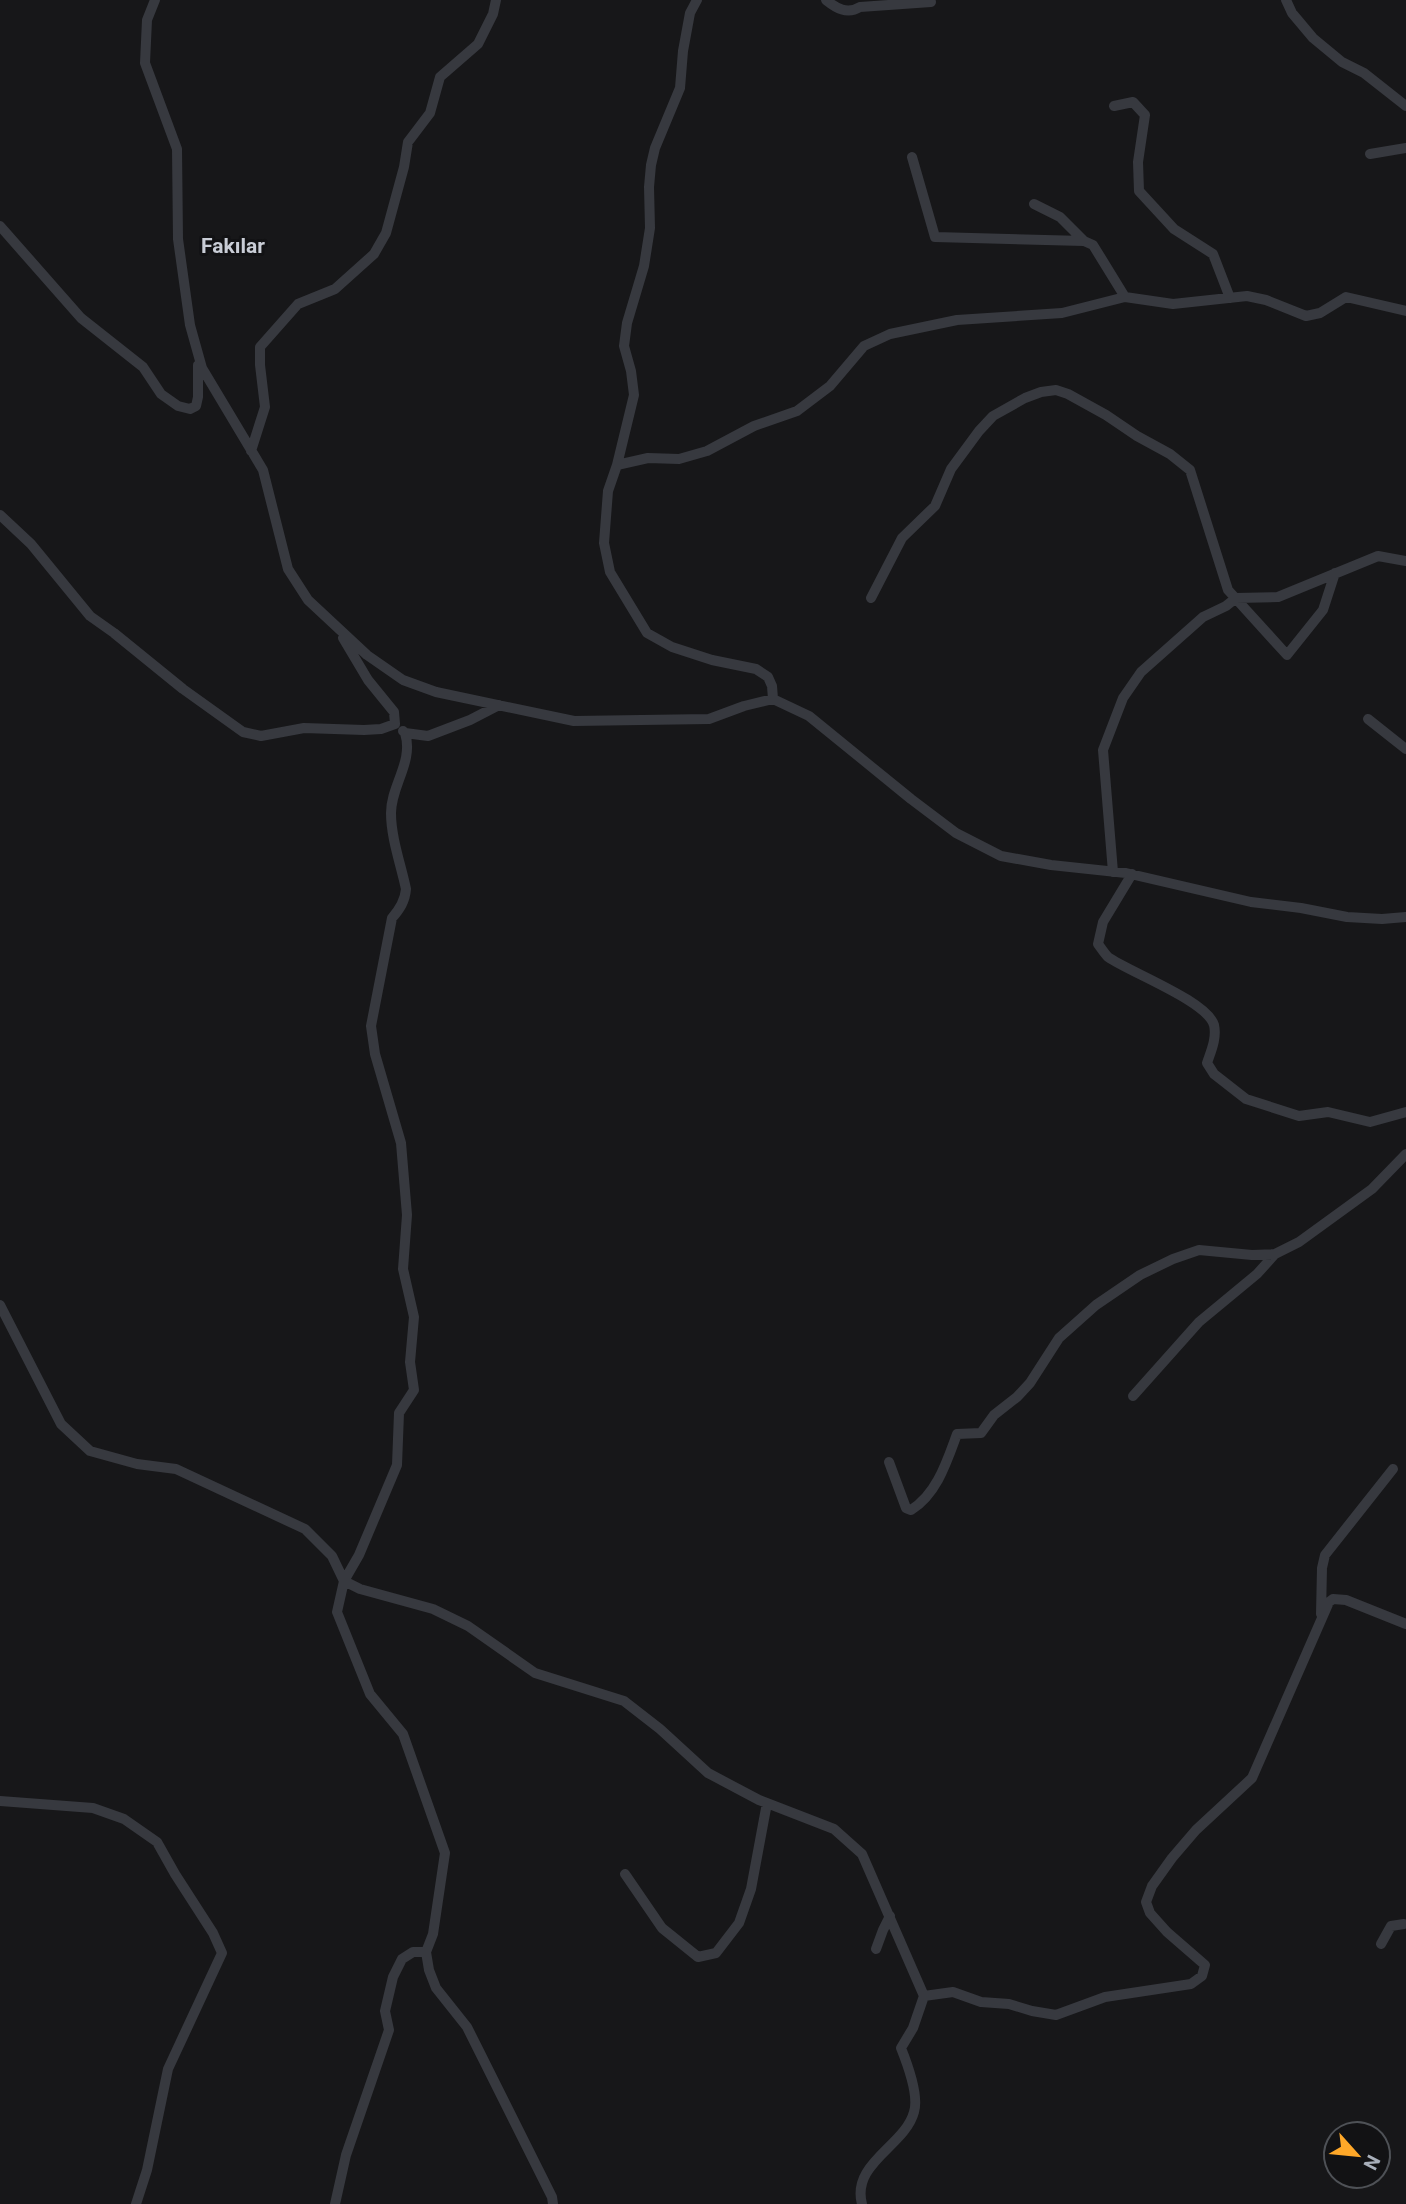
<svg xmlns="http://www.w3.org/2000/svg" width="1406" height="2204" font-family="Roboto,sans-serif">
<rect width="100%" height="100%" fill="#171719"/>
<g fill="none" stroke-linecap="round" stroke-linejoin="round">
<path stroke="#37393f" stroke-width="10" d="M155 0 147 20 145 63 177 149 178 239 190 325 202 368 263 470 288 569 308 600 367 655 403 680 436 692 574 721 709 719 744 706 773 699 809 716 911 799 956 833 1001 856 1051 865 1126 873 1251 902 1301 908 1347 917 1382 919 1406 917
M826 0C836 8 847 15 860 7L931 2
M1286 0 1292 13 1313 38 1342 62 1364 73 1406 106
M1114 106 1133 102 1145 115 1138 162 1139 191 1174 229 1213 254 1230 298
M1370 154 1406 148
M912 157 935 237 1084 241 1093 245 1125 297
M1034 204 1060 217 1084 241
M0 226 81 318 143 367 161 394 178 406 190 409 196 406 198 397V365
M251 451 265 407 260 365V347L298 304 335 289 374 254 386 233 404 167 408 142 430 113 440 77 478 44 493 14 496 0
M617 465 634 395 631 371 624 346 627 323 644 266 650 228 649 187 651 165 655 148 680 88 683 51 690 13 697 0
M0 515 31 544 90 616 114 633 183 689 243 732 261 736 304 728 364 730 381 729 395 724 394 712 368 680 343 638
M871 598 902 538 935 506 951 469 979 431 993 416 1025 398 1041 392 1056 390 1068 394 1106 415 1137 436 1170 454 1190 470 1228 590 1287 655 1323 610 1335 573
M773 699 772 686 768 677 756 669 712 660 672 647 647 633 610 572 604 543 608 491 617 465 648 458 679 459 707 451 754 426 797 411 830 386 864 346 890 334 957 320 1062 313 1125 297 1173 304 1247 296 1266 300 1306 316 1320 313 1346 297 1406 311
M1368 719 1406 749
M403 731 405 733 428 736 470 720 499 705
M1113 872 1103 750 1123 698 1141 672 1203 617 1226 606 1236 598 1278 597 1378 556 1406 561
M1132 874 1103 922 1098 944C1101 948 1104 953 1108 957 1129 972 1207 1001 1214 1025 1217 1038 1211 1051 1207 1063L1214 1074 1246 1099 1299 1116 1328 1112 1370 1122 1406 1112
M0 1305 61 1424 90 1451 137 1464 176 1469 305 1529 332 1556 344 1581 360 1589 433 1609 468 1626 535 1673 624 1701 660 1729 708 1773 759 1800 834 1829 862 1854 924 1996 913 2028 901 2048C907 2063 919 2096 914 2112 905 2146 851 2163 862 2204
M1133 1396 1199 1322 1257 1274 1275 1254
M889 1462 906 1508 911 1510C937 1494 947 1461 957 1434L981 1433 994 1415 1017 1397 1030 1383 1059 1338 1096 1305 1140 1275 1173 1259 1199 1250 1252 1255 1275 1254 1299 1242 1372 1189 1406 1154
M1321 1614 1322 1568 1325 1555 1393 1469
M0 1801 93 1808 124 1819 157 1842 175 1874 213 1933 222 1953 168 2069 147 2170 136 2204
M625 1874 662 1928 698 1957 716 1953 739 1923 751 1889 767 1803
M1381 1944 1391 1926 1404 1924
M876 1949 883 1930 890 1916
M426 1952 429 1970 436 1988 467 2027 552 2197 553 2204
M924 1996 953 1992 981 2002 1009 2004 1032 2011 1056 2015 1105 1997 1191 1984 1202 1976 1205 1965 1167 1932 1150 1913 1146 1902 1152 1886 1172 1858 1196 1830 1252 1778 1329 1602 1333 1599 1346 1600 1406 1624
M335 2204 346 2155 389 2030 385 2011 393 1977 402 1959 413 1952H426L433 1934 445 1853 403 1734 370 1694 337 1612 344 1581 359 1555 397 1465 399 1413 414 1390 410 1362 414 1317 403 1269 407 1215 401 1143 375 1054 371 1026 392 918C400 909 405 901 406 889 401 865 391 838 391 813 391 785 414 762 405 733"/>
</g>
<g text-anchor="middle" stroke-width="6" stroke-linejoin="round" paint-order="stroke">
<g font-size="21" font-weight="bold" fill="#c9cdd6" stroke="#121214">
<text x="233" y="253">Fakılar</text>
</g>
</g>
<g transform="translate(1357 2155) rotate(117)"><circle r="33" fill="#121214" stroke="#4e5156" stroke-width="2"/>
<path d="M0-5L12 26L0 18L-12 26Z" fill="#ffa829"/>
<text y="-10" font-size="19" font-weight="bold" text-anchor="middle" fill="#a8afba">N</text>
</g>
</svg>
